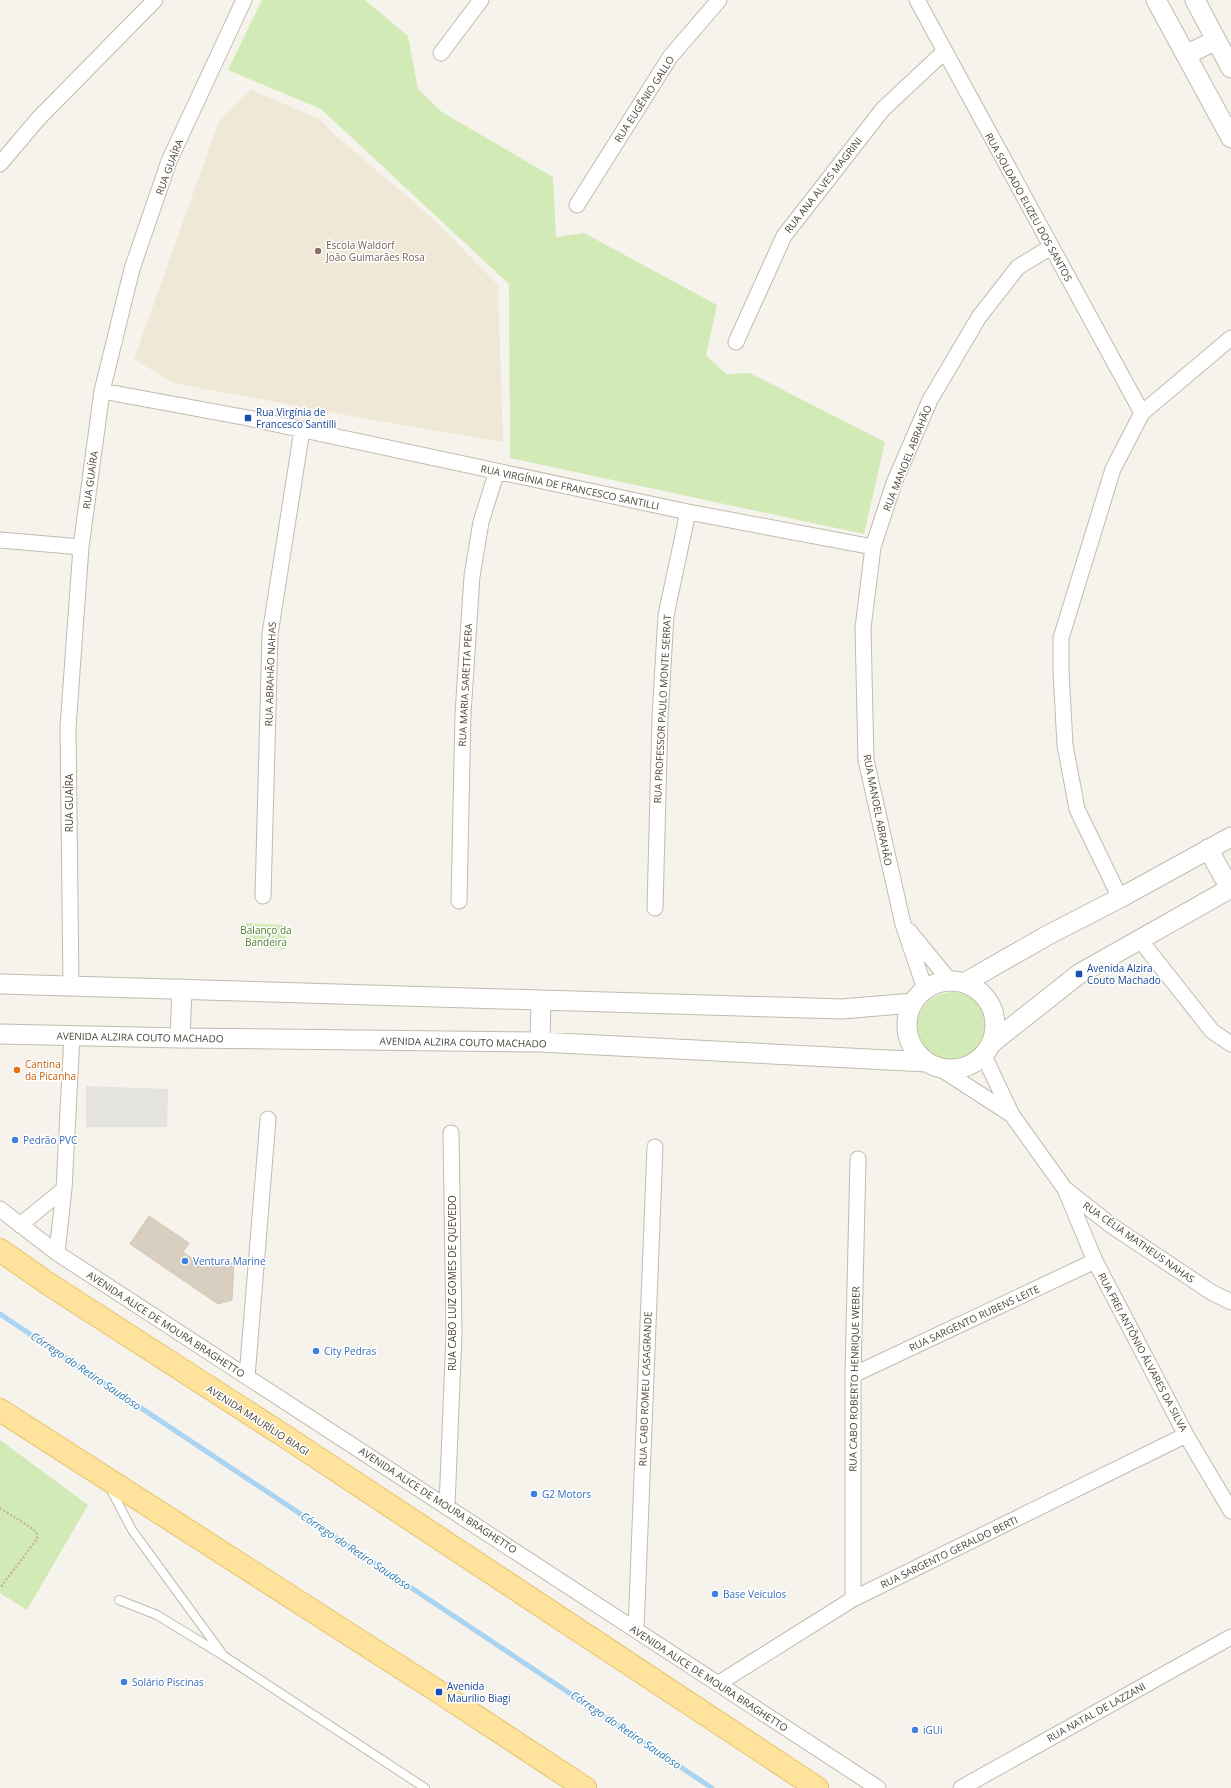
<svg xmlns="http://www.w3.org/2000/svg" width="1231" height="1788" font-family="'Open Sans',sans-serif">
<rect width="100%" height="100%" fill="#f6f3ec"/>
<path fill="#efe8d6" d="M251 90 320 119 335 135 431 217 498 285 503 442 334 413 173 383 134 359 219 121Z"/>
<path fill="#d2eab5" d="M262 0H365L408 36 418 89 442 112 553 177 556 237 584 233 717 305 706 355 726 374 750 373 885 442 864 534 510 458 509 284 321 109 228 70Z
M246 923 286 925 285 949 246 946Z
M917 1027a35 35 0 1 1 70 0a35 35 0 1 1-70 0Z
M0 1440 88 1505 27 1610 0 1593Z"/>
<path fill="#e5e3e0" d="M86 1086 168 1089 167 1127H86Z"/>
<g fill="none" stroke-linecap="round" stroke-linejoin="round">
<path stroke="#a9d4f2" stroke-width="5" d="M0 1314 712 1788"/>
</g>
<path fill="#d8cfc1" stroke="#d3c7b4" d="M149 1216 189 1243 183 1252 194 1260 234 1263 232 1300 218 1304 130 1244Z"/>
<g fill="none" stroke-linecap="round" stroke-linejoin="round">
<defs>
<path id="service" d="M110 1488 132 1530 221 1652
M119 1600 157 1615 224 1656 425 1788"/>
<path id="minor" d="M917 0 1142 413
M441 53 481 0
M0 164 38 119 155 0
M577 205 670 57 719 0
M736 342 784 236 883 109 945 51
M102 391 248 418 688 512 873 547
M0 540 81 547
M263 896 270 634 302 430
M1120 898 1077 809 1065 745 1061 671V638L1113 469 1142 413 1231 338
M459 901 463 714 472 576 481 522 497 471
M655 908 660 718 666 615 688 512
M909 931 950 981
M1140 940 1212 1031 1231 1044
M71 987 68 727 81 547 102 391 132 269 169 161 244 0
M925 989 903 924 866 760 863 628 873 547 894 483 930 400 979 317 1018 267 1051 247
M984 1056 1012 1115 1065 1189 1112 1226 1211 1292 1231 1302
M941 1069 1012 1115
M1065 1189 1095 1261 1186 1435 1231 1511
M0 1209 57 1253 878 1788
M20 1225 64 1189
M57 1253 64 1189 72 1035
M853 1375 1095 1261
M247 1377 268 1119
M447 1506 454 1334 451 1133
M853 1599V1375L858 1159
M636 1630 655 1147
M719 1683 853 1599 1186 1435
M961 1788 1231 1637"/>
<path id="tertiary" d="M1156 0 1231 138
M1195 0 1231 68
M1186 55 1216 40
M1208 849 1230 888
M907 1025a44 44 0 1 1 88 0a44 44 0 1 1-88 0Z
M964 983 1048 935 1120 898 1231 837
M0 984 842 1009 913 1003
M0 1034 180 1038 540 1042 927 1062
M180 1038 182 989
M540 1042 541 1000
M993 1042 1079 974 1231 888"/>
<path id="primary" d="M0 1250 47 1283 286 1437 817 1788
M0 1410 439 1692 585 1788"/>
</defs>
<use href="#service" stroke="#c2bbae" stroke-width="10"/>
<use href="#minor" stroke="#c2bbae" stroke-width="17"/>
<use href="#tertiary" stroke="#c2bbae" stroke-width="21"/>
<use href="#primary" stroke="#e6c16a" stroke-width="24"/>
<path stroke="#c4b79f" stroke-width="2.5" stroke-dasharray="2 2" stroke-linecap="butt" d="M0 1508 33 1529 37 1534V1539L0 1588"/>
<use href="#service" stroke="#fff" stroke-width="8"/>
<use href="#minor" stroke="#fff" stroke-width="15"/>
<use href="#tertiary" stroke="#fff" stroke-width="19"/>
<use href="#primary" stroke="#ffe39c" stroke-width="22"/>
</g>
<circle fill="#8d6e63" stroke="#fff" stroke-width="1.5" cx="318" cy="251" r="4"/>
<g fill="#1a4fb4" stroke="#fff" stroke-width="1.5">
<rect x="244" y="414" width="8" height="8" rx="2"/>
<rect x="1075" y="970" width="8" height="8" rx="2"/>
<rect x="435" y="1688" width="8" height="8" rx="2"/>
</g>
<circle fill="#e8710a" stroke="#fff" stroke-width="1.5" cx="17" cy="1070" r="4"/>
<g fill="#3f7fe0" stroke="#fff" stroke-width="1.5">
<circle cx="15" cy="1140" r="4"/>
<circle cx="185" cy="1261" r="4"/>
<circle cx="316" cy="1351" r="4"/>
<circle cx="534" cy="1494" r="4"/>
<circle cx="715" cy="1594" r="4"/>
<circle cx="124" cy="1682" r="4"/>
<circle cx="915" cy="1730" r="4"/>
</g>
<g text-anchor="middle" stroke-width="3" stroke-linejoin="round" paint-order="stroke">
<g font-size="10" fill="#4b4439" stroke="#fff">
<text transform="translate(644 99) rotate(-57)" y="4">RUA EUGÊNIO GALLO</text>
<text transform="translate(169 167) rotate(-69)" y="4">RUA GUAÍRA</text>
<text transform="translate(823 185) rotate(-52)" y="4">RUA ANA ALVES MAGRINI</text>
<text transform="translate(1029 207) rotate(61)" y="4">RUA SOLDADO ELIZEU DOS SANTOS</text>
<text transform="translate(907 458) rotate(-68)" y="4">RUA MANOEL ABRAHÃO</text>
<text transform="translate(90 480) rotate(-82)" y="4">RUA GUAÍRA</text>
<text transform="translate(570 487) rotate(12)" y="4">RUA VIRGÍNIA DE FRANCESCO SANTILLI</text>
<text transform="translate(270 674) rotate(-88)" y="4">RUA ABRAHÃO NAHAS</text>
<text transform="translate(465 685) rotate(-87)" y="4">RUA MARIA SARETTA PERA</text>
<text transform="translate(662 709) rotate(-87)" y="4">RUA PROFESSOR PAULO MONTE SERRAT</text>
<text transform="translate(69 803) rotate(-90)" y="4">RUA GUAÍRA</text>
<text transform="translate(878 810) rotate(79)" y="4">RUA MANOEL ABRAHÃO</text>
<text transform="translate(140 1037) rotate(1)" y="4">AVENIDA ALZIRA COUTO MACHADO</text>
<text transform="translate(463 1042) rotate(1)" y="4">AVENIDA ALZIRA COUTO MACHADO</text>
<text transform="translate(1139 1242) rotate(35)" y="4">RUA CÉLIA MATHEUS NAHAS</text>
<text transform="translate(452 1283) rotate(-90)" y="4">RUA CABO LUIZ GOMES DE QUEVEDO</text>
<text transform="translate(974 1318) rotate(-25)" y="4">RUA SARGENTO RUBENS LEITE</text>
<text transform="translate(166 1324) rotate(33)" y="4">AVENIDA ALICE DE MOURA BRAGHETTO</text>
<text transform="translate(1143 1352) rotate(62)" y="4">RUA FREI ANTÔNIO ÁLVARES DA SILVA</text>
<text transform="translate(854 1379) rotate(-89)" y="4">RUA CABO ROBERTO HENRIQUE WEBER</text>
<text transform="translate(645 1389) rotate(-88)" y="4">RUA CABO ROMEU CASAGRANDE</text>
<text transform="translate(258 1420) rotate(33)" y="4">AVENIDA MAURÍLIO BIAGI</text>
<text transform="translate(438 1500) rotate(33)" y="4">AVENIDA ALICE DE MOURA BRAGHETTO</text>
<text transform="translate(949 1552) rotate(-26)" y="4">RUA SARGENTO GERALDO BERTI</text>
<text transform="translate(709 1678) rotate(33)" y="4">AVENIDA ALICE DE MOURA BRAGHETTO</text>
<text transform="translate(1096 1712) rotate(-29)" y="4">RUA NATAL DE LAZZANI</text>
</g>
<g font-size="10" fill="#785e54" stroke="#fff" text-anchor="start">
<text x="326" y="249">Escola Waldorf<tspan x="326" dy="12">João Guimarães Rosa</tspan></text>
</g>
<g font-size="10" fill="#164399" stroke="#fff" text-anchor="start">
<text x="256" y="416">Rua Virgínia de<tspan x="256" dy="12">Francesco Santilli</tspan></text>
<text x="1087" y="972">Avenida Alzira<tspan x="1087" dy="12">Couto Machado</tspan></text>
<text x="447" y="1690">Avenida<tspan x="447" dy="12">Maurílio Biagi</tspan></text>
</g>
<g font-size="10" fill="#4a7f2a" stroke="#fff">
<text x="266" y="934">Balanço da<tspan x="266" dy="12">Bandeira</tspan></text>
</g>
<g font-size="10" fill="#c56008" stroke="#fff" text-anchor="start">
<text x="25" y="1068">Cantina<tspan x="25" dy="12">da Picanha</tspan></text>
</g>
<g font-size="10" fill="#366cbe" stroke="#fff" text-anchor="start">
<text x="23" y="1144">Pedrão PVC</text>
<text x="193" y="1265">Ventura Marine</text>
<text x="324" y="1355">City Pedras</text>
<text x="542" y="1498">G2 Motors</text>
<text x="723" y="1598">Base Veículos</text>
<text x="132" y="1686">Solário Piscinas</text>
<text x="923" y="1734">iGUi</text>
</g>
<g font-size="11" font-style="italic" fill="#2e7ab2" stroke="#fff">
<text transform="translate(86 1371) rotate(34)" y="4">Córrego do Retiro Saudoso</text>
<text transform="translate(356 1551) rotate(34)" y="4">Córrego do Retiro Saudoso</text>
<text transform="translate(626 1730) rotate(34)" y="4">Córrego do Retiro Saudoso</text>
</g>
</g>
</svg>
